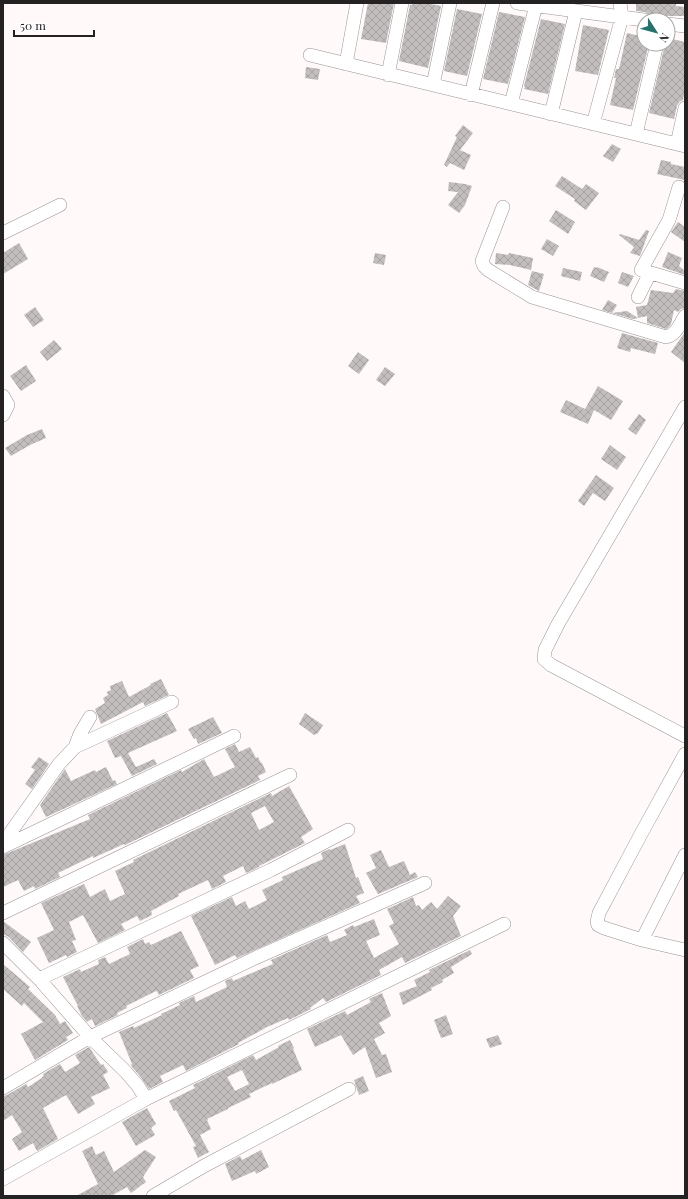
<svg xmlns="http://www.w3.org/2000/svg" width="688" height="1199" font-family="'Playfair Display',serif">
<defs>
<pattern id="building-cross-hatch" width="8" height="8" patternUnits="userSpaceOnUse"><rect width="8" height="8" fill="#c3bebe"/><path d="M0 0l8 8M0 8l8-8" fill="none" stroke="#a7a3a3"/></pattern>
</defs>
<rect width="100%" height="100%" fill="#fff9fa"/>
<path fill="url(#building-cross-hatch)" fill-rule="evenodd" d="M368 3H394L386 43 361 39Z
M413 3H426L441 6 428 68 399 61 410 5H412Z
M636 4H676V6L685 7V16H651L645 12 636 11Z
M457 9 482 14 467 76 444 71Z
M499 12 525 17 508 84 483 79Z
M541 19 565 24 548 94 524 89 525 87 524 86Z
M583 25 609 30 598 75 575 71Z
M627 33 644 37V44H649L633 110 610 105 616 78H614L616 69H619Z
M668 38 685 42V90L683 100 679 102 677 106 674 119 649 113 665 44H668Z
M306 67 320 69 318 80 305 78Z
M463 125 473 133 460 150 471 155 464 170 450 163 447 167 444 165 457 137 455 136Z
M612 144 621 149 613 162 603 156Z
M661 160 671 162V164L685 167V180L657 174Z
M562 176 582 189 586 184 599 193 586 210 574 201 575 199 555 186Z
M449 182 465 184 472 186 465 205 459 213 448 205 458 192 448 191Z
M556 210 575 222 568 234 549 221Z
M678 222 685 227V242L671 232Z
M646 230 649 231 640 256 630 253 634 247 619 235 620 234 639 240Z
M547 239 559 246 553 256 541 249Z
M19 243 28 259 3 274V253Z
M668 252 682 258 679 266 685 271V275L662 267Z
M375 253 386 255 384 265 373 263Z
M496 253 508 255 509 253 533 258 531 270 510 265 495 264Z
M594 267 597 268V267L609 272 604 282 590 276Z
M563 268 582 272 580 281 561 276Z
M532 271 544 274 539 291 528 285Z
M622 272 634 276 628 287 618 283Z
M676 289 685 291V308L681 309 678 312 674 310 671 324 668 328 666 329 647 323V316L638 318 636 307 647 305 651 290 673 293Z
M608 300 617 305 612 313 602 310Z
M35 307 44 320 33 327 24 315Z
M627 311 638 318 633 319 612 313Z
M685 332V363L671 352Z
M622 333 658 343 655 354 631 348 630 352 617 348Z
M54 340 62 349 47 361 40 352Z
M358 352 369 360 359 374 348 366Z
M26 365 36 381 21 391 10 376Z
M385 367 395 374 385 386 376 380Z
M598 386 623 401 611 420 594 410 588 424 560 412 566 400 585 409Z
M639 414 646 420 636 435 628 429Z
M42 429 46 438 30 445 11 456 5 448 27 435Z
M610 445 626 457 617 470 601 459Z
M596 475 614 488 605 501 593 493 584 506 578 501Z
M161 679 169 695 145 706 143 702 101 724 95 709 105 703 103 698 108 695 107 692 111 690 110 686 122 681 129 697 151 685 150 684Z
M167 713 177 731 128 753 136 767 154 759 157 764 132 776 121 756 115 758 107 741Z
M305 713 323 725 318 733 314 735 299 724Z
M213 717 222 733 198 744 196 738 194 739 188 729Z
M235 744 239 752 250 747 256 758 258 757 261 763H262L266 772 258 776 260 780 125 845 124 844 93 858V856L58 873 60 877 35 889 34 886 24 891 18 880 3 887V855L90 819 88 815 181 770 182 772 204 759 214 777 235 767 225 749Z
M39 757 49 764 32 789 25 784 35 770 31 767Z
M106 767 113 781 115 780 117 784 46 817 40 805 65 769 71 781 95 770 96 772Z
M289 786 313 829 301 837 305 843 259 866V867L246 873 243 866 223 876 226 882 212 889 208 880 178 894 179 896 151 911 152 915 140 921 137 916 121 924 125 930 98 943 83 915 69 922 76 940 72 941 77 952 67 957 66 955 49 963 37 938 54 930 41 903 84 884 90 897 105 889 110 901 125 894 115 871 134 862 133 860 271 793 272 796ZM265 806 274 822 259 830 251 813Z
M345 844 356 878 358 877 364 893 356 896 360 903 237 958 235 955 215 965 191 916 232 897 236 906 245 901 249 909 267 900 262 890 283 880 282 877 323 859 321 853 329 849 330 850Z
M381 850 389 867 404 861 410 875 415 872 418 877 378 894 366 873 376 868 370 855Z
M448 896 461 906 453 916 461 936 405 963 402 957 379 970 381 975 326 1002 323 998 310 1008 311 1009 289 1020 288 1018 267 1027 238 1043 239 1044 186 1071 183 1065 160 1076 163 1082 149 1089 140 1076 132 1067 131 1064H132L119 1032 133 1026 134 1028 162 1015 161 1014 180 1005 179 1003 194 996 196 1002 227 987 225 981 232 978 233 981 273 964 271 960 327 935 330 942 347 935 344 930 353 925 354 927 374 919 380 935 366 941 374 958 399 944 389 926 394 923 387 909 413 897 416 906 419 905 422 910 431 902 437 909Z
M3 921 31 942 23 952 9 937 3 934Z
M181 931 199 966 190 970 194 978 159 995 157 991 154 992 126 1006 127 1008 117 1013 118 1015 95 1026 92 1019 87 1022 82 1016 77 1006H78L63 977 80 969 81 972 99 964 98 960 105 957 109 964 130 954 127 947 143 939 145 944 149 942 151 945Z
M470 950 472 954 451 967 454 973 442 980 443 982 431 988 432 990 403 1005 399 993 417 986 414 980 430 972 429 970Z
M3 964 30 987 28 989 55 1015 60 1024 65 1021 73 1033 66 1037 68 1040 35 1060 21 1034 43 1022 24 1003 22 1006 3 989Z
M382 993 391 1016 379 1023 385 1033 374 1039 382 1055 386 1054 392 1072 376 1078 365 1047 353 1055 341 1035 315 1047 307 1029 345 1011 347 1015 371 1002 369 999Z
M446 1015 453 1034 441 1038 434 1020Z
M498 1035 502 1044 490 1048 486 1039Z
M290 1040 294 1048 293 1049 302 1070 272 1084V1083L249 1094 251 1097 228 1108V1109L207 1119 208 1120H207L211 1129 200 1135 209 1152 198 1158 193 1147 196 1146 176 1110 174 1111 169 1101 195 1088 193 1085 253 1055 256 1060 279 1047 278 1046ZM242 1070 249 1084 235 1091 227 1077Z
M89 1047 101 1065 103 1064 108 1072 103 1075 110 1088 91 1097 95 1104 78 1114 66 1095 43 1108 58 1139 37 1151 33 1143 19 1151 12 1139 22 1132 12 1115 3 1121V1096L7 1095 26 1084 28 1087 42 1078V1077L44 1076 43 1074 60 1064 65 1072 80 1063 75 1055Z
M363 1076 369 1091 359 1095 354 1080Z
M147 1108 156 1124 151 1128 155 1135 136 1146 122 1122Z
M92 1146 96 1155 104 1151 114 1172 145 1150 156 1157 143 1177 146 1182 131 1193 127 1187 111 1196H76L98 1184 82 1151Z
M261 1150 269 1167 256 1174 255 1171 232 1181 225 1164 240 1156 242 1160Z"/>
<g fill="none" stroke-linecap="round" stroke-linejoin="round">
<defs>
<path id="minor" d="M517 3 644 20
M668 24 685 26
M310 55 685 146
M346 64 357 3
M388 75 402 3
M433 85 450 3
M471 95 493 3
M511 104 536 5
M551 114 576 11
M593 124 622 17 620 3
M636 134 657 44
M677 144 685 108
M679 187 669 220 641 270 685 283
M503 207 482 261 484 266 488 270 532 297 666 337C676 335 680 324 685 316
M3 233 60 205
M638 297 650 273
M3 396 8 405 3 415
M685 407 558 624 545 650 544 659 551 665 685 736
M75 747 80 734 90 717
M685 754 641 834 599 913 597 922 598 925 604 928 642 940 685 950
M3 843 59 764 75 747 172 702
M3 847 234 736
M3 913 290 775
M642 940 685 855
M3 943 39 979 90 1037 125 1071 138 1086 146 1099
M39 979 271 870 348 830
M3 1088 90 1037 255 958 425 883
M3 1179 146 1099 504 924
M153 1196 204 1166 349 1089"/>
</defs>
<use href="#minor" stroke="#989393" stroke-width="14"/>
<use href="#minor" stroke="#fff" stroke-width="13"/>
</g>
<rect width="688" height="1199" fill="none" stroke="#242222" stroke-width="8"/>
<g transform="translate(656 32) rotate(126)"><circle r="19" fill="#ffffff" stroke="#a7a7a7"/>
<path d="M0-3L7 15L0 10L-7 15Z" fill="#28726e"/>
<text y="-6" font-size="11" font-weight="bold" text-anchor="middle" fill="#242222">N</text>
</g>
<path d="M14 30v6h80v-6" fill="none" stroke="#242222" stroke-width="2"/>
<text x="20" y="30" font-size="12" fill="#242222" stroke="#ffffff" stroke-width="3" paint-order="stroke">50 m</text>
</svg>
